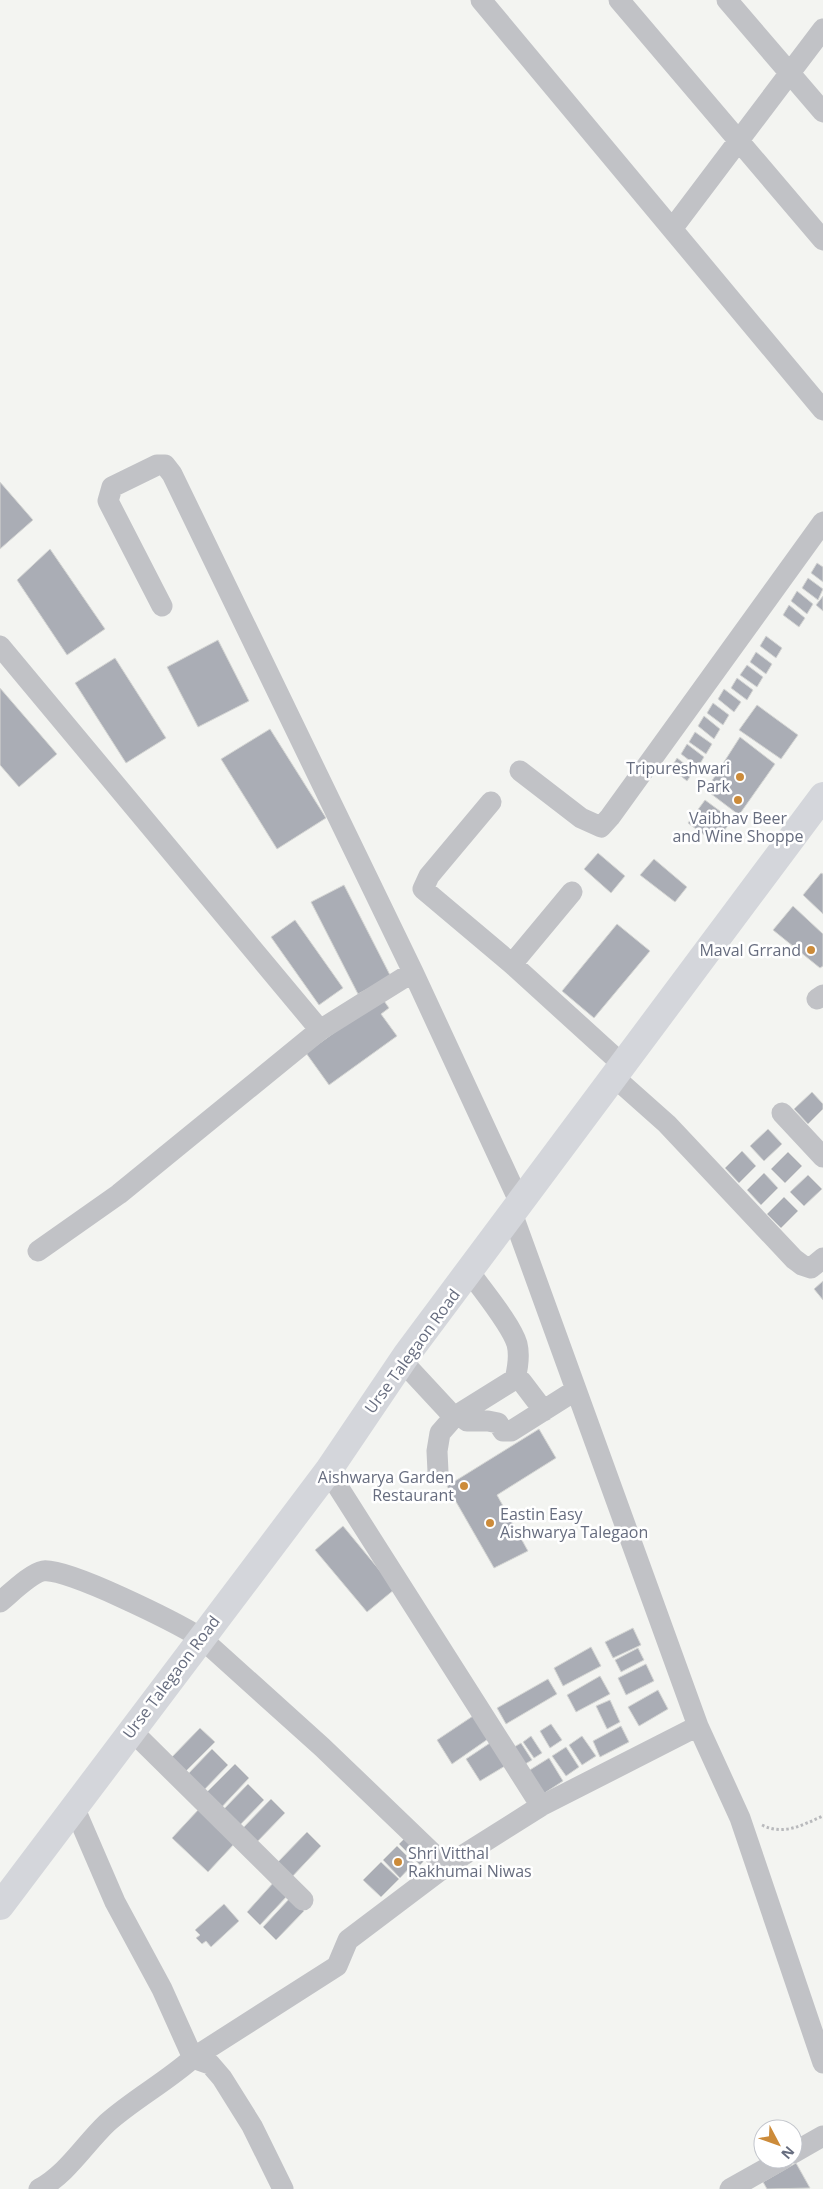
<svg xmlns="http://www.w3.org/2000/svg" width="823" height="2189" font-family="'Open Sans',sans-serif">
<rect width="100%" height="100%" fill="#f3f4f1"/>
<path fill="#aaadb5" stroke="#d5d6d4" d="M0 482 33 520 0 549Z
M50 549 105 629 67 655 17 580Z
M817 563 823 567V582L811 573Z
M808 578 823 589 818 600 802 588Z
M797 591 813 604 807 614 791 601Z
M823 596V611L816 605Z
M789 605 805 618 799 627 783 615Z
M766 636 782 648 776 658 760 646Z
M218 640 249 701 198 727 167 667Z
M756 652 772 664 766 674 750 662Z
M115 658 166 738 126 763 75 683Z
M747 665 763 677 757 687 740 675Z
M737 678 753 690 747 700 731 688Z
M0 688 57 754 19 787 0 765Z
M724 689 741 702 734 712 718 699Z
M713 703 729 715 723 725 707 713Z
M757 705 798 735 781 759 739 730Z
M704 716 720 729 714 739 698 726Z
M270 729 326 818 277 849 221 759Z
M695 732 712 744 706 754 689 742Z
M740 737 775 764 739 815 706 790Z
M687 744 704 757 698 767 681 754Z
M677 758 694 771 687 781 671 768Z
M705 800 732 820 715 843 688 823Z
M598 853 625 876 611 893 584 869Z
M654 859 687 887 675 902 640 875Z
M821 873 823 874V914L803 895Z
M344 885 391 977 358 994 311 902Z
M793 906 823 934V966L820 968 773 930Z
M295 920 343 988 319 1005 271 937Z
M617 924 650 951 594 1018 562 991Z
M382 998 389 1008 381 1014 397 1036 329 1085 306 1053Z
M812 1092 823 1104V1109L808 1124 794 1109Z
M768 1129 782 1144 764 1161 750 1146Z
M742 1151 756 1166 739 1183 725 1168Z
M788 1152 802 1166 785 1183 771 1169Z
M764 1173 778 1188 761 1205 747 1190Z
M808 1175 822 1189 804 1206 790 1192Z
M784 1197 798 1211 781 1228 767 1214Z
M823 1281V1300L814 1289Z
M539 1429 556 1458 497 1495 528 1551 494 1568 447 1486Z
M343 1526 395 1589 367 1612 315 1550Z
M633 1628 641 1645 613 1658 605 1642Z
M591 1647 601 1666 563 1686 554 1668Z
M638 1648 644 1660 621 1672 615 1660Z
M646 1664 654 1681 626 1695 618 1678Z
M600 1676 610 1694 576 1712 567 1695Z
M548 1679 557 1694 506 1724 497 1708Z
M658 1690 668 1709 639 1726 628 1707Z
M610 1700 620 1722 607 1729 596 1706Z
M473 1716 488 1739 452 1764 437 1740Z
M551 1724 562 1740 550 1748 540 1731Z
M621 1726 629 1742 600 1757 593 1741Z
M200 1728 215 1742 183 1774 169 1760Z
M531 1736 542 1753 534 1758 523 1742Z
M582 1736 596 1756 582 1765 569 1745Z
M490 1743 505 1766 480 1781 466 1759Z
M521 1743 532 1760 520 1767 509 1750Z
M566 1747 579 1767 566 1776 552 1756Z
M212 1749 228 1765 202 1792 186 1776Z
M549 1758 563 1781 540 1796 525 1773Z
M235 1764 249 1778 218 1811 203 1796Z
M248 1784 264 1800 238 1827 222 1811Z
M271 1799 285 1813 254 1845 240 1831Z
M199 1809 235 1843 208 1872 172 1838Z
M307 1832 321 1846 290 1879 276 1864Z
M409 1834 430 1855 420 1865 399 1844Z
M397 1846 414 1863 400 1878 383 1860Z
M381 1862 399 1879 381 1897 363 1880Z
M274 1882 288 1895 260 1925 247 1912Z
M290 1898 304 1911 276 1940 263 1927Z
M224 1904 239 1921 211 1947 206 1941 202 1944 196 1938 200 1935 195 1930Z
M796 2163 810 2188 767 2189 763 2182Z"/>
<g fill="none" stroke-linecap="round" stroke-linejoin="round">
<path stroke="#b8b9bc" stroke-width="3" stroke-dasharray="2.5 2.5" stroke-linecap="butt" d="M762 1825C784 1836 802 1825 823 1816"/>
<path stroke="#c1c2c6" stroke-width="21" d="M481 0 823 410
M619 0 823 240
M727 0 823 112
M672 229 823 29
M162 606 108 501 112 487 157 465H165L172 474 413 972 520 1203
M0 646 320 1030
M520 771 581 818 601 827 610 817 823 522
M491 802 429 876 423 889 512 964 572 892
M512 964 622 1064
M817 999 823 995
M613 1076 667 1124 794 1259 802 1265 811 1268 823 1258
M782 1113 823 1157
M512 1213 698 1726 740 1818 823 2063
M38 1251 119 1194 320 1030 413 972
M469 1271C482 1290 511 1324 517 1344 520 1356 518 1367 515 1379
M402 1361 454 1417 440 1433 437 1451 438 1472
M459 1414 467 1421H488L498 1423 503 1431H511L576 1390
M454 1417 515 1379 522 1382 544 1411
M328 1471 541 1806
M0 1602C10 1594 31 1573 43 1571 66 1567 177 1623 201 1638L322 1747 446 1866
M131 1730 303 1900
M74 1807 115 1902 162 1989 193 2058 210 2064 222 2078 252 2126 283 2189
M793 2153 823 2136
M39 2189C67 2174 84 2145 107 2123 134 2099 166 2082 193 2058L337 1966 348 1940 446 1866 541 1806 698 1726
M730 2189 783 2159"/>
<path stroke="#d4d6db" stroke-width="28" d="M0 1906 328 1471 407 1354 823 796"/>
</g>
<g fill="#cc8b3a" stroke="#fff" stroke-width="2">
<circle cx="740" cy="777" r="5"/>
<circle cx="738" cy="800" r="5"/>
<circle cx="811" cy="950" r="5"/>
<circle cx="464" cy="1486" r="5"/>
<circle cx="490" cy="1523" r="5"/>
<circle cx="398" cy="1862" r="5"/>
</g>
<g text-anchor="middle" stroke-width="5" stroke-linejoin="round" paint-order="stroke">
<g font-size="16" fill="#676d7f" stroke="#fff" text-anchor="end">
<text x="730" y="774">Tripureshwari<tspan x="730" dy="18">Park</tspan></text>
<text x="738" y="824" text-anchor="middle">Vaibhav Beer<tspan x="738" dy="18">and Wine Shoppe</tspan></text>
<text x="801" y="956">Maval Grrand</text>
<text x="454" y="1483">Aishwarya Garden<tspan x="454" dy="18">Restaurant</tspan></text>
<text x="500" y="1520" text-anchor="start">Eastin Easy<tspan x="500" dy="18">Aishwarya Talegaon</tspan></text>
<text x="408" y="1859" text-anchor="start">Shri Vitthal<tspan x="408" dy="18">Rakhumai Niwas</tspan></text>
</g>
<g font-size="16" fill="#676d7f" stroke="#fff">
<text transform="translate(412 1351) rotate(-54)" y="6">Urse Talegaon Road</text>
<text transform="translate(171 1677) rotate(-53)" y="6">Urse Talegaon Road</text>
</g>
</g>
<g transform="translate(778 2144) rotate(131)"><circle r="24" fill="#ffffff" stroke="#c2c5cc"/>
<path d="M0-4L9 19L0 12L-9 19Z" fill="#cc8b3a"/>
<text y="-8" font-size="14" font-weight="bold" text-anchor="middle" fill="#676d7f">N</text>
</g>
</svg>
